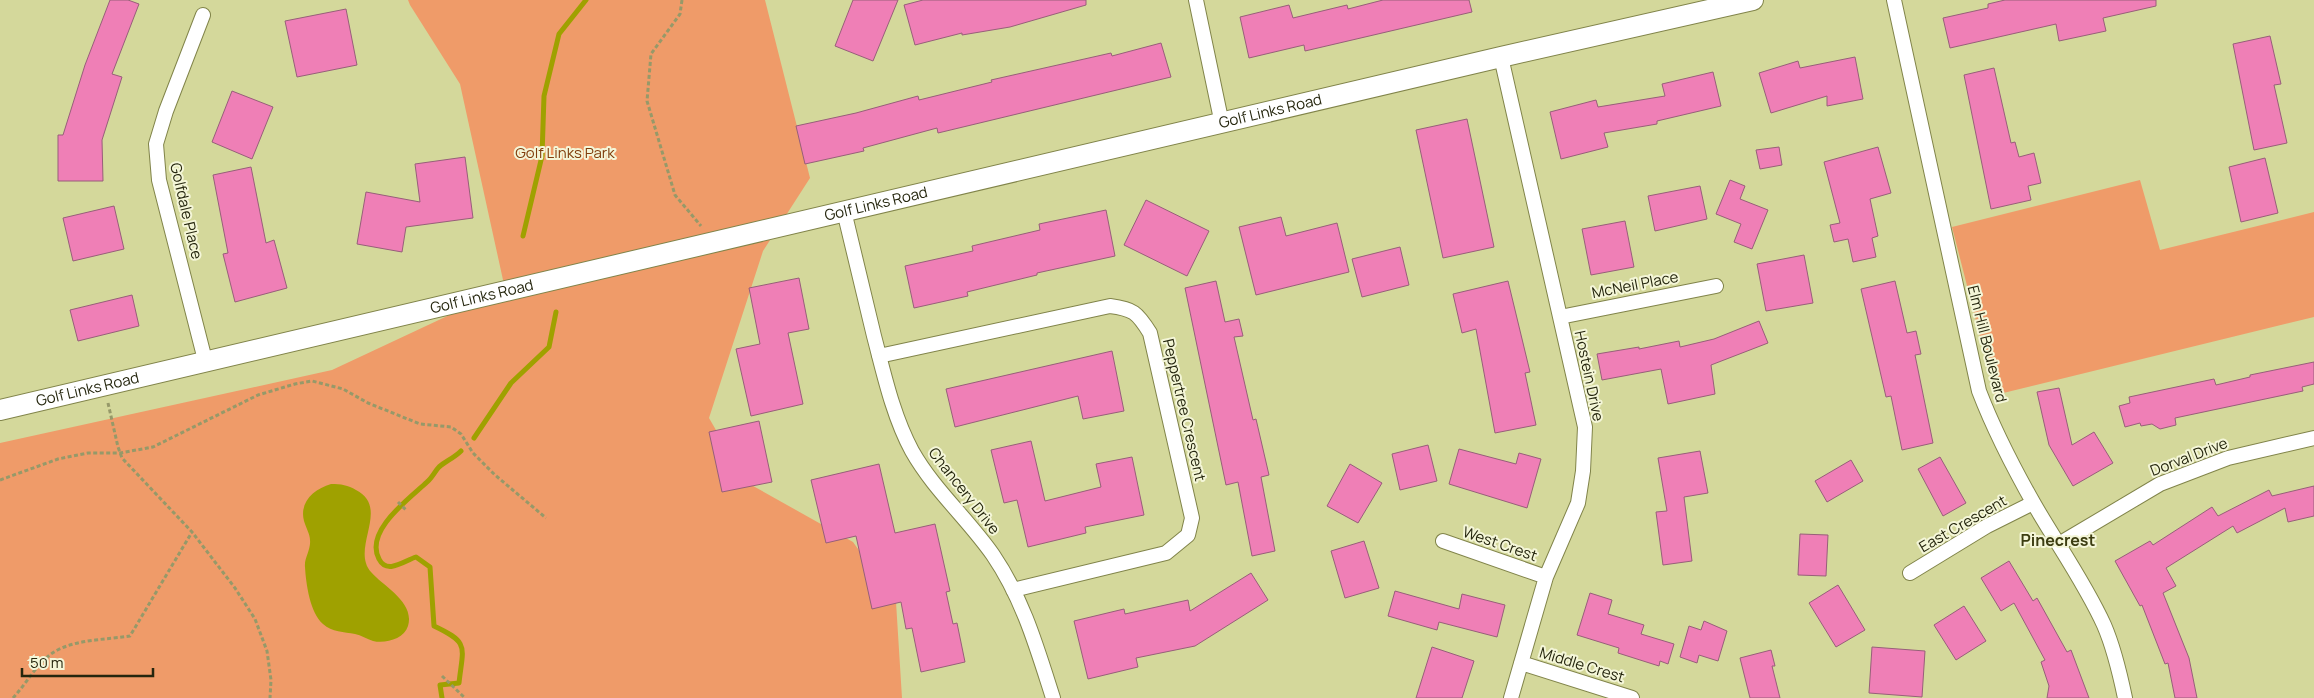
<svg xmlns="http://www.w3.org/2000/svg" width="2314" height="698" font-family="Manrope,sans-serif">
<rect width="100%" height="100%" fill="#d4d89b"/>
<path fill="#ef9b69" d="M408 0H765L810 178 763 251 709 418 746 482 853 542 896 602 902 698H0V443L332 370 505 289 460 84 410 5Z
M2140 180 2160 250 2314 212V317L1995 395 1952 227Z"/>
<path fill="#9fa100" d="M331 484C341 484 348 485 356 490 391 508 350 548 371 572 384 587 415 602 408 626 404 639 385 644 373 641 367 639 361 635 355 634 344 632 332 632 323 624 310 613 306 584 305 567 304 558 311 550 310 540 310 534 306 528 304 521 299 502 314 489 331 484Z"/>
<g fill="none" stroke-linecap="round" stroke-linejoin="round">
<path stroke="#9fa100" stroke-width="5" d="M523 236 542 156 544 96 559 34 586 0
M474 438 511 383 549 347 556 312
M442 698 440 685 459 683C463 646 470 643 434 626L430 567 416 557C404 561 387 575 379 559 364 531 410 498 427 482 432 478 435 471 439 467 446 461 454 458 461 451"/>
</g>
<path fill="#ef7fb6" stroke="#975f79" d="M110 0H128L139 4 112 74 122 77 102 140 103 181H58V135H63L85 65Z
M853 0H898L873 61 835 46Z
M923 0H1086V5L1010 27 962 35V33L915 45 904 5Z
M1383 0H1469L1472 12 1305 51 1304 45 1249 58 1240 17 1289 5 1293 18 1347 5 1348 9Z
M2005 0H2156V6L2103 18 2106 31 2059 41 2056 24 1950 48 1943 18 1988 8V4Z
M346 9 357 65 297 77 285 21Z
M2270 36 2281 84 2274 85 2287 143 2254 150 2233 44Z
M1161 43 1171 77 938 133 937 128 863 148 864 151 805 164 796 126 856 113 918 96 919 100 992 82 991 80 1111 53 1112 56Z
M1855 57 1863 99 1827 106V96L1771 113 1759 73 1798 61 1800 68Z
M1994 68 2011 143 2015 142 2019 157 2034 153 2041 183 2028 186 2031 200 1991 209 1964 75Z
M1713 72 1721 106 1657 121V124L1604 133 1608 147 1561 159 1550 112 1596 100 1598 107 1665 96 1662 84Z
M232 91 273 107 252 159 212 142Z
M1467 119 1494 247 1443 258 1416 130Z
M1779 147 1782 165 1760 169 1756 150Z
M1878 147 1891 193 1870 199 1878 236 1872 238 1876 257 1853 262 1848 239 1834 242 1830 225 1840 223 1824 162Z
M465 157 473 218 406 227 402 252 357 244 366 192 420 202 415 164Z
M2265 158 2278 213 2241 222 2229 167Z
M251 167 266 243 274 240 287 288 235 302 223 254 228 253 213 175Z
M1730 180 1745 186 1740 199 1768 210 1752 249 1734 242 1741 224 1716 214Z
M1700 186 1707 219 1655 231 1648 196Z
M1146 200 1209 231 1187 276 1124 245Z
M114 206 124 249 73 261 63 218Z
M1106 210 1115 256 1037 273V275L967 292 968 296 914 308 905 266 973 251 972 246 1040 230 1039 224Z
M1281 217 1286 236 1337 223 1349 272 1256 295 1239 227Z
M1625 221 1634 267 1591 275 1582 229Z
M1400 247 1409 285 1362 297 1352 259Z
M1804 255 1813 303 1766 311 1757 264Z
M799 278 809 329 788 333 803 404 751 416 736 349 760 344 749 288Z
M1216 281 1225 322 1239 319 1243 336 1234 337 1253 420 1256 419 1269 475 1261 477 1275 551 1252 556 1238 482 1226 485 1185 288Z
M1508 281 1530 372 1525 373 1536 425 1495 433 1476 329 1462 333 1453 294Z
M1895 281 1907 333 1916 331 1921 354 1915 355 1933 443 1902 450 1891 396 1886 397 1861 289Z
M132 295 139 326 78 341 70 310Z
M1759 321 1768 343 1711 365 1715 394 1668 404 1661 369 1602 380 1597 354 1639 347V349L1679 341 1680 347 1714 339Z
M1112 351 1124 411 1083 419 1078 396 955 427 946 389Z
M2314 362V384L2302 387 2303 391 2175 418 2176 425 2160 429 2152 424 2141 426 2140 423 2125 427 2119 406 2130 403 2129 397 2214 379 2216 385 2250 377V375Z
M2059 388 2072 445 2094 432 2113 463 2073 486 2049 445 2037 392Z
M759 421 772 482 722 492 709 432Z
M1031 441 1045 501 1101 487 1096 464 1132 457 1144 515 1085 527 1086 533 1028 547 1017 500 1004 503 991 450Z
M1428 445 1437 481 1400 490 1392 454Z
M1459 449 1516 464 1519 453 1541 459 1527 508 1449 484Z
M1700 451 1708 493 1684 497 1692 561 1663 565 1656 512 1667 511 1658 458Z
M1940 457 1966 503 1943 516 1918 469Z
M1851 460 1863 481 1827 502 1815 481Z
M879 464 895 533 935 524 950 591 946 592 953 624 957 623 965 662 921 672 912 628 906 629 901 602 872 609 856 536 826 543 811 480Z
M1350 464 1382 483 1358 523 1327 506Z
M2314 486V516L2288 522 2285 508 2237 533 2233 526 2166 568 2176 586 2163 593 2189 658 2197 698H2175L2168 663 2165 664 2142 605 2140 606 2115 561 2150 541 2153 545 2212 507 2218 516 2269 490 2272 496Z
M1800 534 1828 535 1826 576 1798 575Z
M1364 541 1379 588 1345 598 1331 551Z
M2009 561 2033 601 2037 598 2067 652 2071 650 2089 698H2047L2049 686 2041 662 2045 660 2014 603 2001 611 1981 578Z
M1251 573 1268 600 1195 646 1136 658 1138 667 1088 679 1074 621 1124 609 1125 614 1188 600 1190 611Z
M1838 585 1865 630 1836 647 1809 603Z
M1395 591 1459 609 1462 594 1505 605 1497 637 1439 622 1437 630 1388 616Z
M1590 593 1612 600 1608 614 1644 625 1641 634 1674 644 1668 664 1660 661 1659 666 1618 653 1619 648 1577 635Z
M1964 606 1986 641 1956 660 1934 625Z
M1704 621 1727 631 1718 661 1699 655 1697 663 1680 657 1689 626 1701 630Z
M1432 647 1474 661 1462 698H1416Z
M1872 647 1925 651 1922 697 1869 693Z
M1771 650 1775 666H1772L1780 698H1750L1740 658Z"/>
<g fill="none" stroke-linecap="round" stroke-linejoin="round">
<defs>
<path id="minor" d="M1196 0 1222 124
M1894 0 1979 391C1994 430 2013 467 2034 504 2057 544 2085 583 2104 625 2114 648 2120 674 2125 698
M203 15 166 111 156 144 159 180 205 360
M1501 57 1585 427 1583 471 1578 503 1546 577 1511 698
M844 211C854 252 864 294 874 336 884 374 893 416 912 451 934 490 968 519 993 555 1023 599 1037 648 1053 698
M1560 317 1716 286
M879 356 1110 306C1133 309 1137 312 1150 333L1192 518 1188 535 1166 553 1013 590
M1443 541 1546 577
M2059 544 2160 484 2228 458 2314 438
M1910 573 1987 526 2033 503
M1521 663 1632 698"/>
<g id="secondary">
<path id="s1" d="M0 410 1501 57 1753 0"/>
</g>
</defs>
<use href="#minor" stroke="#81844a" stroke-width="16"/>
<use href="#secondary" stroke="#81844a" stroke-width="22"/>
<path stroke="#969969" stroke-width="3" stroke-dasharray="4 2.5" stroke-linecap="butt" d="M682 0 680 14 651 54 647 101 675 195 701 226
M108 403 118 447 122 458 192 532 235 588 255 619 267 651 271 680 270 698
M0 480 58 459 88 453H120L153 447 258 395 295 384 312 381 343 389 368 403 420 424 451 427 461 434 473 453 495 475 546 518
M398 502 407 511
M442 676 465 698
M13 698C26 684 36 665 51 654 72 639 105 640 130 636L192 532"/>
<use href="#minor" stroke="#fff" stroke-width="14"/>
<use href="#secondary" stroke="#fff" stroke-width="20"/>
</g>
<g text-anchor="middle" stroke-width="4" stroke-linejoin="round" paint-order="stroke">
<g font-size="15" fill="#25260e" stroke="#f4f6d8">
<text dy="5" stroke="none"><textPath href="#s1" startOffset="1305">Golf Links Road</textPath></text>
<text dy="5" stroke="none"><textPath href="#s1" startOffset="900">Golf Links Road</textPath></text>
<text transform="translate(186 211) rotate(77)" y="5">Golfdale Place</text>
<text transform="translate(1635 285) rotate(-11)" y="5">McNeil Place</text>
<text dy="5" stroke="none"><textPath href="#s1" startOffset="495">Golf Links Road</textPath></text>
<text transform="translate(1987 344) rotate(76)" y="5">Elm Hill Boulevard</text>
<text transform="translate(1589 376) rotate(78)" y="5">Hostein Drive</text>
<text dy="5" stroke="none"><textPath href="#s1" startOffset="90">Golf Links Road</textPath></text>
<text transform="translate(1184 410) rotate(77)" y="5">Peppertree Crescent</text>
<text transform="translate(2189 457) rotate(-21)" y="5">Dorval Drive</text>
<text transform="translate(964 491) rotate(52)" y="5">Chancery Drive</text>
<text transform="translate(1963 524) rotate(-30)" y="5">East Crescent</text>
<text transform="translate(1500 544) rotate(19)" y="5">West Crest</text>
<text transform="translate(1582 665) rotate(17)" y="5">Middle Crest</text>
</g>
<g font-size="15" fill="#803d0c" stroke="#f4f6d8">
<text x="565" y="158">Golf Links Park</text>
</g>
<g font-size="16" font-weight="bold" fill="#3c3d11" stroke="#f4f6d8">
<text x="2058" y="546">Pinecrest</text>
</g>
</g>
<path d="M22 668v8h131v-8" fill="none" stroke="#25260e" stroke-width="2.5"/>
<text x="30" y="668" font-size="15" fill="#25260e" stroke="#f4f6d8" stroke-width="4" paint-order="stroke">50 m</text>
</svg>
